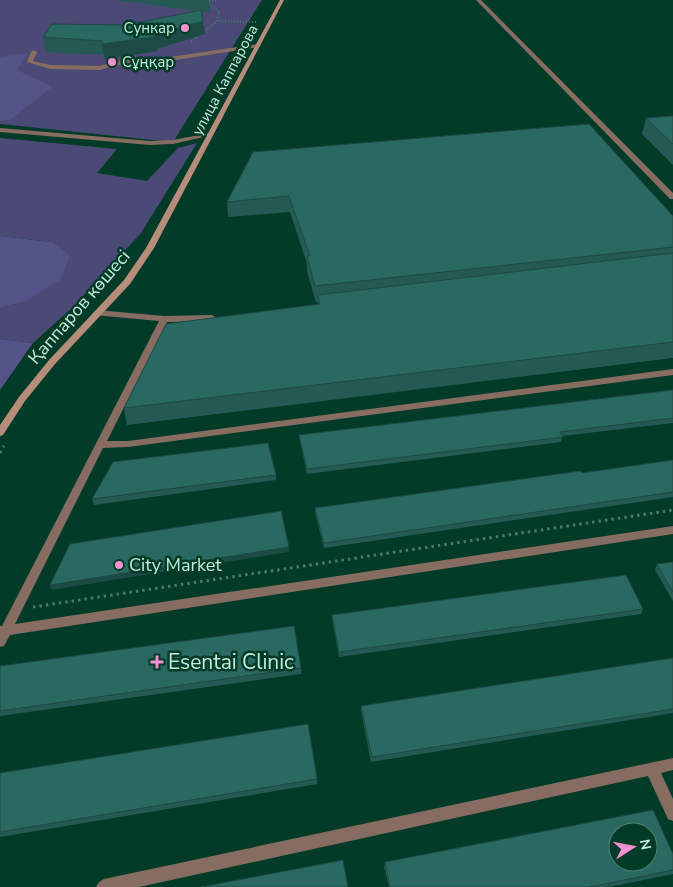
<svg xmlns="http://www.w3.org/2000/svg" width="673" height="887" font-family="'Nunito Sans',sans-serif">
<rect width="100%" height="100%" fill="#023b28"/>
<path fill="#4b4a76" d="M0 0H262L173 142 0 124Z
M0 138 117 149 97 173 147 181 178 148 197 143 141 233 72 308 33 343 0 339V308L24 302 52 242 0 236Z"/>
<path fill="#545388" d="M28 53 17 70 52 87 10 120 0 121V57Z
M0 236 52 242 70 255 61 279 24 302 0 308Z
M0 339 33 343 0 390Z"/>
<g fill="none" stroke-linecap="round" stroke-linejoin="round">
<path stroke="#477c68" stroke-width="2" stroke-dasharray="1 2" stroke-linecap="butt" d="M216 0 207 2 219 12 217 21 258 22
M191 42 217 21"/>
<path stroke="#477c68" stroke-width="3" stroke-dasharray="2.5 4" stroke-linecap="butt" d="M0 453 4 446
M33 607 673 510"/>
<path fill="#876c61" fill-rule="evenodd" d="M476 0H481L673 193V199H670Z
M258 44 260 45V47L163 62 116 65 100 70 50 69 27 62 31 52 34 50 37 52 33 61 50 65 100 66 115 61 163 58Z
M0 128 150 141 173 140 210 133 213 135 173 144 150 145 0 132Z
M97 310 164 316 212 315 216 318 212 321 167 322 107 441H128L673 369V375L128 447 103 448 15 624 673 526V534L10 635 4 646 0 647V626H2L159 321 94 315 93 313Z
M673 758V770L661 773 673 799V821L668 819 648 776 139 887H96L99 882 104 879Z"/>
<path fill="#b68c7b" fill-rule="evenodd" d="M280 0H284L154 248 130 284 55 364 25 401 3 435 0 436V425L19 397 49 360 124 280 146 248Z"/>
</g>
<path fill="#245a53" d="M117 0H209L210 13 201 12 205 34 156 49 157 51 105 59 104 55 46 52 43 37 126 25 195 11Z
M673 116V165L642 134 646 118Z
M253 152 673 216V358L127 425 124 408 318 304V302H316L307 272V264L290 212 228 217 227 202Z
M673 390V423L562 436 561 442 307 474 300 441 299 435Z
M673 460V497L324 548 315 513V508L582 473Z
M276 475V480L94 505 92 499Z
M673 562V601L655 570 657 564Z
M643 609 641 614 339 657 332 620V615Z
M673 658V713L371 762 361 711V706Z
M0 666 301 668V674L0 716Z
M0 773 317 779V784L0 837Z
M673 854V874L609 887H389L384 867 385 862Z"/>
<path fill="#1d4a44" d="M203 21 205 34 156 49 157 51 105 59 102 44 155 35Z
M289 547V552L51 590 50 585Z"/>
<path fill="#2a6961" stroke="#1d4a44" fill-rule="evenodd" d="M201 10 203 21 155 35V37L102 44V41L43 37 52 24 126 25Z
M673 116V144L646 118Z
M589 124 673 216V247L315 286 307 256H310L289 196 227 202 253 152Z
M673 253V342L124 408 166 324 320 304 318 295Z
M673 390V418L560 432 563 437 307 469 299 435Z
M268 443 276 475 92 499 113 462Z
M673 460V492L324 543 315 508 580 471 582 473Z
M281 511 289 547 50 585 70 544Z
M673 562V592L657 564Z
M626 575 643 609 339 652 332 615Z
M294 626 301 668 0 711V666Z
M673 658V709L372 757 361 706Z
M308 724 317 779 0 832V773Z
M653 810 673 854V870L590 887H390L385 862ZM618 832H648V862H618Z
M343 860 348 887H201Z"/>
<g fill="#f790cf" stroke="#023b28" stroke-width="2">
<circle cx="185" cy="28" r="5"/>
<circle cx="112" cy="62" r="5"/>
<circle cx="119" cy="565" r="5"/>
<path d="M154.5 654.5h5v5h5v5h-5v5h-5v-5h-5v-5h5z"/>
</g>
<g text-anchor="middle" stroke-width="5" stroke-linejoin="round" paint-order="stroke">
<g font-size="15" fill="#c0edd7" stroke="#023b28" text-anchor="end">
<text x="175" y="33">Сункар</text>
<text x="122" y="67" text-anchor="start">Сұңқар</text>
</g>
<g font-size="15" fill="#c0edd7" stroke="#023b28">
<text transform="translate(225 80) rotate(-62)" y="5">улица Каппарова</text>
</g>
<g font-size="18" fill="#c0edd7" stroke="#023b28">
<text transform="translate(79 307) rotate(-49)" y="6">Қаппаров көшесі</text>
</g>
<g font-size="18" fill="#c0edd7" stroke="#023b28" text-anchor="start">
<text x="129" y="571">City Market</text>
</g>
<g font-size="21" fill="#c0edd7" stroke="#023b28" text-anchor="start">
<text x="168" y="669">Esentai Clinic</text>
</g>
</g>
<g transform="translate(633 847) rotate(79)"><circle r="24" fill="#023b28" stroke="#4e826e"/>
<path d="M0-4L9 19L0 12L-9 19Z" fill="#f790cf"/>
<text y="-8" font-size="14" font-weight="bold" text-anchor="middle" fill="#c0edd7">N</text>
</g>
</svg>
